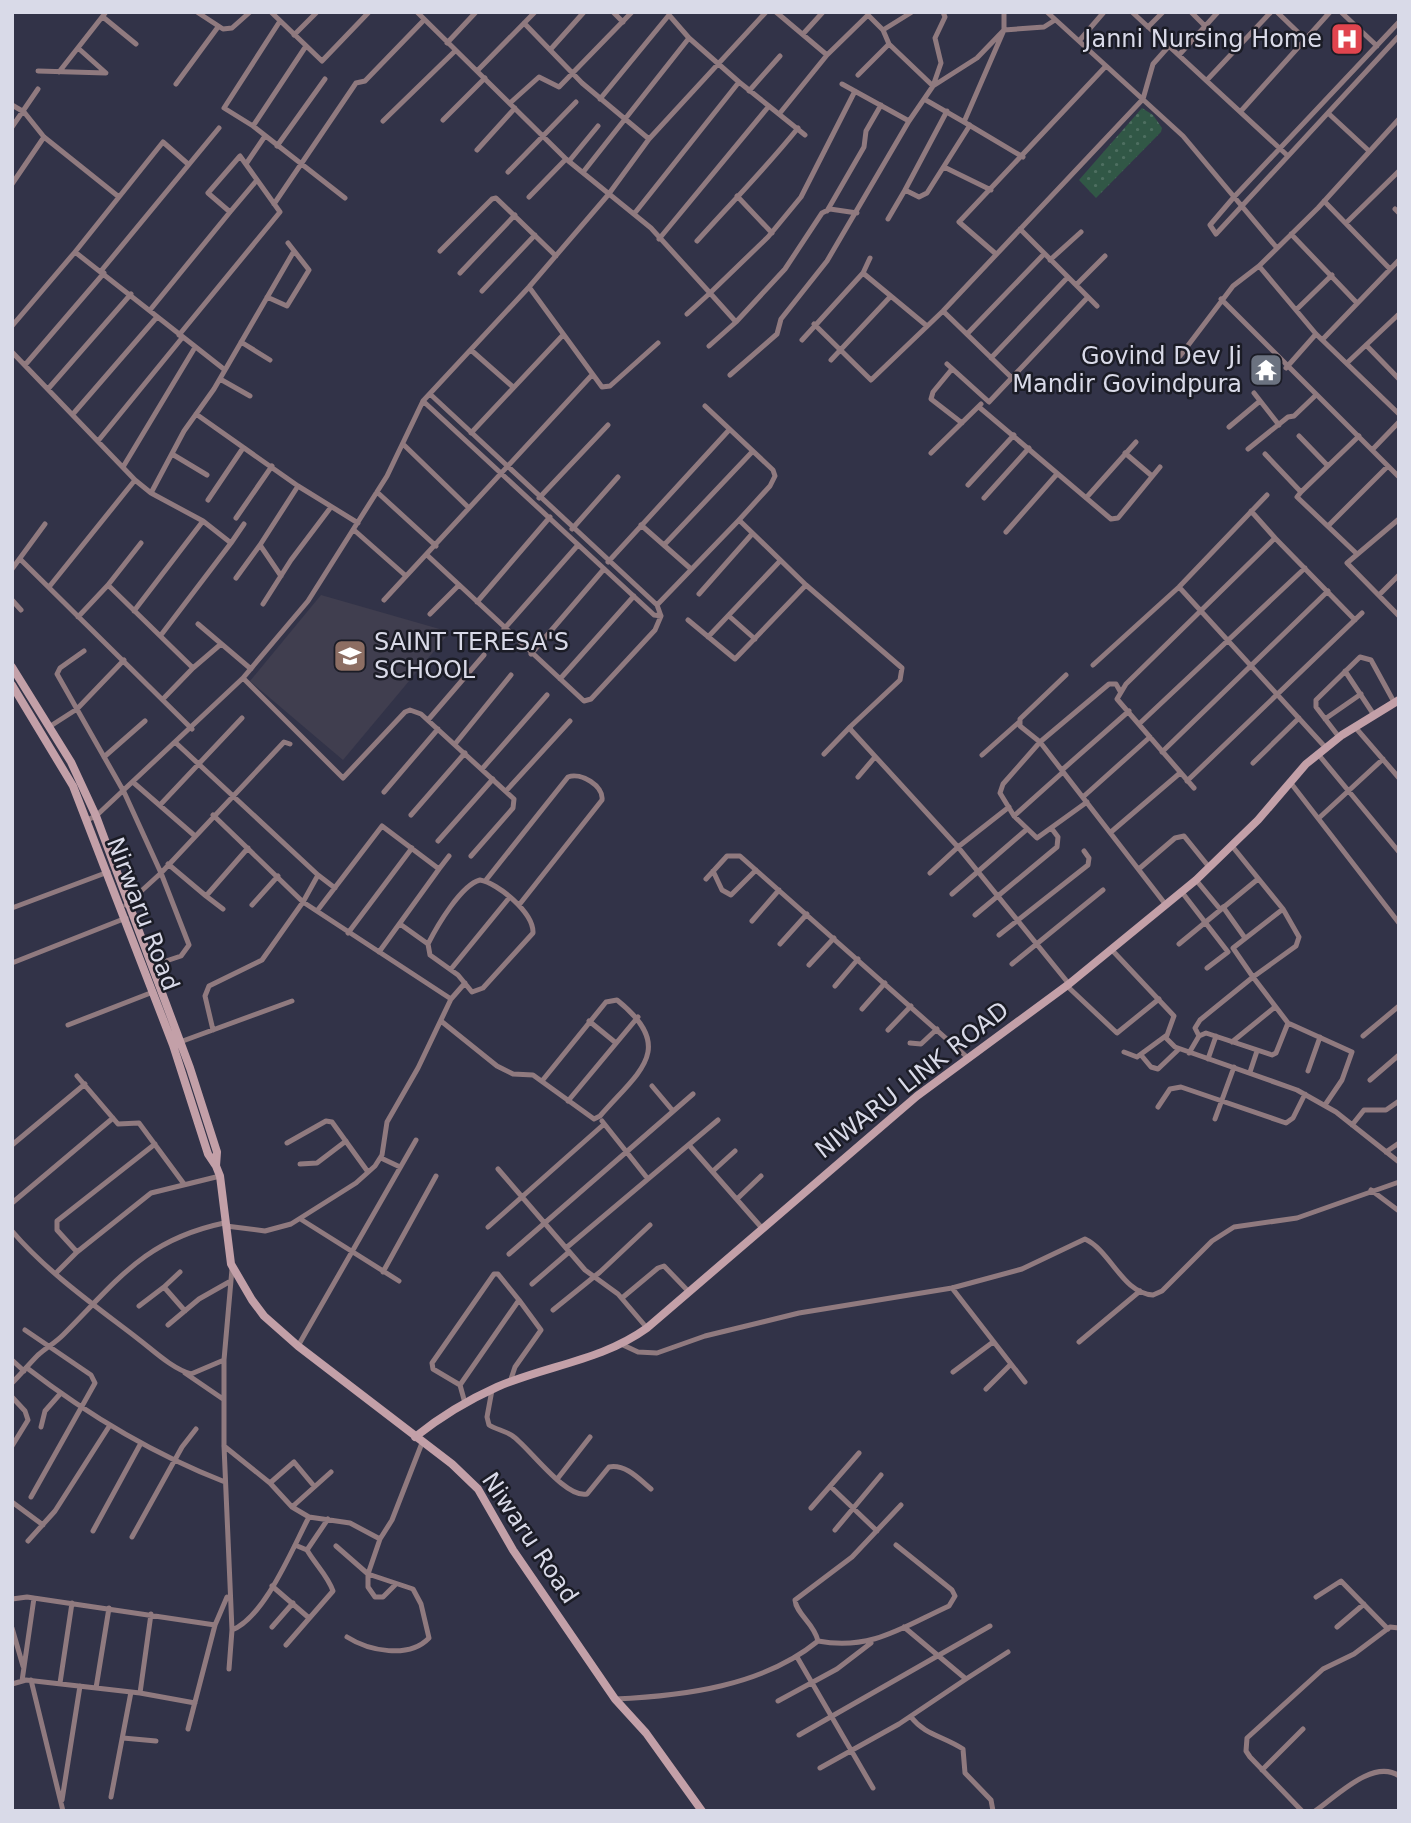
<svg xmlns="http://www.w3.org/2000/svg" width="1411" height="1823" font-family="'DejaVu Sans',sans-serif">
<defs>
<pattern id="grass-dots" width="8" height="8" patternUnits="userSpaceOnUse" patternTransform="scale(1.75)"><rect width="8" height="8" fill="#315746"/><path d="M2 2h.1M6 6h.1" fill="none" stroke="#4e6f61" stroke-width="1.8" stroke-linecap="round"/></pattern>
</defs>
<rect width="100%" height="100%" fill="#323348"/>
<path fill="#403e4f" d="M321 595 450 632 343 760 250 681Z"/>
<path fill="url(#grass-dots)" d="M1142 108 1153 115 1162 128 1161 132 1096 198 1079 180Z"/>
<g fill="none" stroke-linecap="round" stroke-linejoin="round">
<path stroke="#907a7f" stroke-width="5" d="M197 12 223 29 232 28 250 12
M271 12 322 61 369 12
M417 12 566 159 651 228 710 293 687 314
M613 12 623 22
M776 12 827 55
M1047 12 1183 136 1277 248
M1132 12 1288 156
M1191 12 1205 26
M1277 12 1306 40
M1341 12 1377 46
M868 15 883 30 889 44 933 86 941 63 935 38 945 17 943 12
M103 17 136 44
M280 21 224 108 253 126 345 198
M1399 22 1234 197 1210 225 1216 234 1399 36
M524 23 582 83 649 139
M1148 27 1163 12
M883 30 912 12
M803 34 823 12
M294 35 317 12
M1079 41 1104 12
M447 43 476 12
M550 50 584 12
M1179 55 1218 12
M478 70 535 12
M38 71 106 73 78 48
M59 72 106 12
M858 75 889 44
M1207 80 1271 12
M739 82 805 135
M176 84 218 27
M842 84 909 121 933 86 977 58 1004 30V12
M749 91 780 56
M855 91 801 197 768 237 710 293 736 322 785 269 822 213 830 209 857 213
M600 99 669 15 689 38 739 82 634 214
M924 99 964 122
M510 103 539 77 559 87 632 12
M12 105 24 112 44 137 119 197
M1241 111 1330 12
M780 113 827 55 868 15
M1328 113 1369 151
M443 120 485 78
M383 121 455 51
M253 126 306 46
M12 127 38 89
M277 146 325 79
M477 150 515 108
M1023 157 964 122 1004 30 1044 27 1055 20
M570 160 598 126
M246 164 265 136
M944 167 991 190
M584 171 689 38
M508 172 576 102
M12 184 44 137
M905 190 947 111
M737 196 772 233
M529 197 566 159
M1324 201 1390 269
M274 204 356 83 365 81 424 20
M1395 209 1399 213
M827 211 864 147 866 131 881 105
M888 219 905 190 919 197 927 193 970 125
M1346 223 1399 171
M1020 229 1097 306
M1291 234 1356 302
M659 239 769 106
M697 241C731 203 766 168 798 128
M440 251 492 199 496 198 556 256
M75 252 163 142 188 164
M996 254 959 222 1106 66
M1050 260 1081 232
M1259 266 1316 334 1399 414
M101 271 219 128
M460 273 515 215
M863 273 927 326
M1076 285 1105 256
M529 287 602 387 610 386 658 343
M482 291 535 235
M267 297 287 306 309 270 288 243
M1221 299 1399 477
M150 310 230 212
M1296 310 1332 275
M943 311 1012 378
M814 324 871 380 943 311 1143 99 1153 64 1169 46
M12 326 75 252 225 370
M967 334 1044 254
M179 335 280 212 240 156 208 193 230 212 257 180
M1323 339 1399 260
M802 340 863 273 870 258
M241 342 270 360
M1366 345 1399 379
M709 346 736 322
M471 350 513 387
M12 352 135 480 49 587
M1180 356 1233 286 1259 266 1318 208 1399 119
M991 358 1068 277
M831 360 890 297
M1348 362 1399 314
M947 364 989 402 1088 297
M25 365 104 273
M1286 368 1316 334
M952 369 933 392 931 399 962 423
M730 375 777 334 781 319 827 261 909 121
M220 379 250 396
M48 389 131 294
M1254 393 1279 425
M423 401 654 615 661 616 657 605 430 394
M705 406 773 470 775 476 770 486 739 520
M979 407 1111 519 1118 518 1160 467
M73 414 157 317
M196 414 298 486 358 523
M1229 427 1260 401
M471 433 563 335
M1299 436 1328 466
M98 441 182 338
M404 445 469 508
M1248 449 1288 417 1294 416 1316 395
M1373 449 1399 422
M931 453 981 404
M1125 453 1152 476
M172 454 207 475
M1265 454 1301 492 1359 436
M123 467 194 349
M135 480 151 493
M968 485 1014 435
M377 492 436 546
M1301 492 1297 497 1357 554
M539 498 608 425
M984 498 1029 448
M1086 498 1136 442
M208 500 243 448
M1251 511 1275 538
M236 518 272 466
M1399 519 1347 563 1399 616
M641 525 691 569
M1329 525 1388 466
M572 529 618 477
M354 530 406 576
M1006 532 1057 474
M231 543 244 524
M664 545 752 452
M427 555 584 701 591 699 655 630 661 616
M20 559 192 729
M608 562 729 430
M12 569 45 524
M281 576 260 545 298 486
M236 578 260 545
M108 585 141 543
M1179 587 1326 748
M699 594 752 534
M1379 595 1399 575
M12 600 21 610
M384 600 591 376
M477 602 550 517
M263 604 291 560 331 507
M657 605 739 520 806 585 902 668 900 680 850 727 851 730 958 847 1069 984
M134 611 203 521
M430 614 458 586
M729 616 755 639
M78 617 108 585 193 668 163 699
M688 620 735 659 806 585
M198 624 251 669
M504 629 578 545
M161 635 231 543 203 521 151 493 184 431 214 389 294 251
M708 637 780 561
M84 651 60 668 57 674 124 792 161 873 126 905
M531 654 604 569
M1093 665 1179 587 1267 495
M193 668 221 644
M1345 671 1374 715
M1066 675 1020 719V726L1040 742 1003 784 1000 793 1014 816 1037 838 1087 802
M243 678 343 778 405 712 410 710 421 714 514 799 513 808 471 856
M560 679 634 596
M1120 691 1116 684H1109L1040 742 1166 905
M1325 719 1361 694
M428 720 484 655
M1139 724 1305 568
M49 727 77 709 124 660
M1355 727 1399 778
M1339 737 1316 707V700L1360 657 1371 660 1394 702
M176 743 318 875 303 902 213 815
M455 744 511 675
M1162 752 1328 591
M824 754 850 727
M1318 754 1399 852
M982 755 1018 723
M104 757 145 721
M1253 763 1299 718
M482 769 547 695
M1062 770 1129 711
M858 777 875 757
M1187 781 1362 613
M1290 782 1399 923
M134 783 195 836
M1194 788 1117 699 1126 684 1275 538 1355 620
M506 791 570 721
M384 792 438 729
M1083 797 1150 737
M160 805 242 718
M411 815 465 753
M1014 816 1063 772
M1319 818 1383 759
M87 820 96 816 243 678 308 601 387 476 423 401 529 287 608 195 649 139 766 12
M1111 832 1180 773
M438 841 493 779
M1232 846 1283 909 1299 937 1296 946 1253 977 1288 1023 1352 1052 1342 1080 1325 1105
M168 864 206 896 248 848
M1140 868 1175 838 1184 836 1209 867
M439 869 449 856
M713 871 722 890 731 895 756 870
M930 873 958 847 1009 807
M318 875 335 888
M706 879 727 856H740L967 1057
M480 880C498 883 534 913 533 933L483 988 472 992 458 975 430 955 428 944C437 926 461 885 480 880Z
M486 880 568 777C581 772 604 786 602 800L519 905
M1196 880 1220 909
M1181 891 1228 952
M952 894 1026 830
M206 896 223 909
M252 905 278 876
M1223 907 1245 938
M12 908 108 872
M317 911 382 826 439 869 379 952
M975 915 1057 847 1058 837 1052 829
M752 921 779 890
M400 924 428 944
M348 933 412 848
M999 935 1088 865 1089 858 1084 851
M780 944 807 914
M1179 944 1258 879
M1111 949 1174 1016 1166 1038 1175 1047 1297 1090 1336 1112 1399 1162
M163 962 181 956 189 945 161 873 284 742 290 744
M12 963 126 918
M1012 964 1103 890
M809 965 834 938
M1207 968 1228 952
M451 969 509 898
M835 986 858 959
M1067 986 1117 1033 1159 999
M451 999 465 983
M862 1009 885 983
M441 1021 497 1066 513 1074 533 1075 594 1119 600 1116C638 1072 678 1049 617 1000L606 1002 542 1081
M589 1021 616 1043
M68 1025 153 992
M213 1030 205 996 209 986 262 960 303 902 451 999 418 1068 387 1122 382 1155 375 1166 356 1183 291 1224 265 1231 226 1226
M888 1030 911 1006
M1199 1036 1195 1028 1200 1020 1253 977 1233 948 1283 909
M1363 1036 1399 1006
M180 1042 292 1001
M1232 1042 1275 1007
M910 1043 921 1044 937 1029
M1124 1052 1137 1057 1167 1035
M1189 1053 1199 1036 1206 1033 1272 1055 1276 1053 1288 1023
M1141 1055 1151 1067 1158 1069 1179 1049
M1208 1059 1216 1036
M1308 1071 1320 1037
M1250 1072 1257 1051
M77 1076 118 1124 139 1123 184 1184
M1370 1080 1399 1055
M652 1086 673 1111
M568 1101 638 1017
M1158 1107 1170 1089 1181 1087 1286 1123 1293 1118 1305 1094
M1215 1119 1234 1067
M602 1121 648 1179
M1352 1125 1364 1110H1386L1399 1101
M287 1143 326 1121 332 1122 368 1172
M12 1145 85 1084
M689 1145 761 1227
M1386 1152 1399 1143
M381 1158 400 1167
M300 1164 317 1163 346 1141
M498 1169 585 1270 618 1294 647 1328
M713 1171 735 1151
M1371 1190 1399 1211
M737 1199 761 1176
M12 1203 113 1118
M302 1220 399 1281
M488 1227 603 1125
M12 1231C47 1272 94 1305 137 1338 153 1350 171 1368 191 1374L224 1360 232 1269
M566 1248 718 1120
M77 1252 57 1230V1221L155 1144
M509 1254 693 1094
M383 1272 436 1176
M56 1273 77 1252 151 1193 220 1176
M532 1284 569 1252
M164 1287 180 1272
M952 1288 1025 1382
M622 1298 658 1268 664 1266 689 1292
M139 1306 164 1287 185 1311
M553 1310 600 1272 650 1225
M168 1325 199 1299 229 1282
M25 1330 91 1375 95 1383 31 1497
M1079 1342 1140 1291
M623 1345 638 1352 657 1353 705 1336 799 1313 952 1288 1022 1269 1085 1239C1111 1251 1122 1293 1153 1295L1162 1291 1212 1241 1234 1227 1297 1218 1399 1182
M298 1346 416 1140
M12 1360 24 1371
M224 1360V1446L232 1630C265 1617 293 1547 309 1517
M27 1368C88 1415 153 1454 225 1482
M953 1372 993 1342
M185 1373 223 1399
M12 1383C21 1374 29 1364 38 1355 46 1348 55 1343 63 1335 117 1281 144 1240 224 1223
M460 1385 433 1369 432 1363 494 1274H498L519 1300
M986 1389 1011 1364
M492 1390 487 1417 489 1425C497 1430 507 1431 514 1437 530 1449 566 1499 587 1494L609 1467C626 1464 639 1479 651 1489
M12 1397 25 1411 28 1420 12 1446
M465 1403 460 1385 519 1300 541 1330 515 1367 510 1382
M41 1427 45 1411 60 1394
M224 1446 270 1483 292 1507 309 1517 350 1523 380 1539 392 1520 422 1443
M558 1478 590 1437
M270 1483 294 1462 314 1486
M830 1486 877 1531
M12 1502 43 1525
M292 1507 331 1472
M811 1508 859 1453
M835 1530 881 1475
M93 1531 141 1443
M132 1537 182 1447 196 1429
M28 1541 55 1511 110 1425
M336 1546 368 1574V1587L375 1597H383L395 1585
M307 1550 328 1519
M272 1586 309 1618
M1316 1597 1341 1581 1388 1629
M12 1599 27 1597 215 1625 227 1597
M272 1627 293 1603
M1337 1627 1364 1604
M12 1628 23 1666
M347 1637C369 1651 409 1659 429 1638L421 1604 413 1589 368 1574 380 1539
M818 1641C814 1623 796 1614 795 1600L852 1557 901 1505
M286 1645 333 1591C328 1576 315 1564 307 1550L295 1545
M797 1657 873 1788
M229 1669 232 1630
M966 1679 1008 1652
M31 1680 63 1811
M22 1681 34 1598
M60 1683 72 1603
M12 1684 26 1680 140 1693 195 1703
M96 1688 109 1608
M140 1693 151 1614
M615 1699C684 1696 763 1686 818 1641 871 1651 903 1627 949 1606L955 1596 952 1590 896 1545
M778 1701 837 1669 871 1643
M911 1717C925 1735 943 1736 963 1749L965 1773 991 1800 993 1811
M188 1729 215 1625
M799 1735 990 1626
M123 1738 156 1741
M820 1768 899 1724 966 1679 904 1627
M1262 1770 1303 1729
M111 1797 131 1692
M62 1800 80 1686
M1302 1811 1250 1757 1246 1751 1247 1738 1323 1669 1354 1654 1390 1627 1399 1628
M1315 1811C1336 1797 1373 1758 1399 1776"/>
<path stroke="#c3a0a8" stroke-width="8" d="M12 667 71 762 96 816 190 1068 217 1152 216 1166 220 1176 231 1264 252 1300 264 1316 298 1346 452 1464 478 1489 513 1550 615 1699 646 1733 702 1811
M12 685 73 786 173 1045 208 1154 216 1166
M415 1437C440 1417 468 1400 497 1387 548 1365 601 1361 647 1328L917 1096 1069 984 1196 880 1258 820 1306 764 1342 735 1399 700"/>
</g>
<defs>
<symbol id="hospital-square" viewBox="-11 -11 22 22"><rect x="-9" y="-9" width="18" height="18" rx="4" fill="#e0444e" stroke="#1b1c26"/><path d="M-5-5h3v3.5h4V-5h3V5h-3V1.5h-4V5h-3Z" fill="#fff"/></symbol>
<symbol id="temple-square" viewBox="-11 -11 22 22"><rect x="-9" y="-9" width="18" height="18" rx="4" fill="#6b7280" stroke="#1b1c26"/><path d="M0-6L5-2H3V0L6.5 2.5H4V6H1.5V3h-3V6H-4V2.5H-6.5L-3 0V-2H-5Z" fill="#fff"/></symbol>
<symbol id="school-square" viewBox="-11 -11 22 22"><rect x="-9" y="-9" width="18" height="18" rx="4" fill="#8d6e63" stroke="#1b1c26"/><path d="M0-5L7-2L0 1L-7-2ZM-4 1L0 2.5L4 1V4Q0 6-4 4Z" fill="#fff"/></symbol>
</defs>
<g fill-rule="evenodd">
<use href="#hospital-square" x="1328" y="20" width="38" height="38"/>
<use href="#temple-square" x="1247" y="351" width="38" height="38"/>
<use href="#school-square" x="331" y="637" width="38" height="38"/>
</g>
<g text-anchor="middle" stroke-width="5" stroke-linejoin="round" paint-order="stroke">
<g font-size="24" fill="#d9dae8" stroke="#1b1c26" text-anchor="end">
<text x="1322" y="47">Janni Nursing Home</text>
<text x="1242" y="364">Govind Dev Ji<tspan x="1242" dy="28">Mandir Govindpura</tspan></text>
<text x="374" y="650" text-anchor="start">SAINT TERESA'S<tspan x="374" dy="28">SCHOOL</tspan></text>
</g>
<g font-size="24" fill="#d9dae8" stroke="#1b1c26">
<text transform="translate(143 914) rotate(69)" y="8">Nirwaru Road</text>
<text transform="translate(912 1080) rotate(-38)" y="8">NIWARU LINK ROAD</text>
<text transform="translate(530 1538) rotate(56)" y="8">Niwaru Road</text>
</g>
</g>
<rect width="1411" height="1823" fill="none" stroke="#d9dae8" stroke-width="28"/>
</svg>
